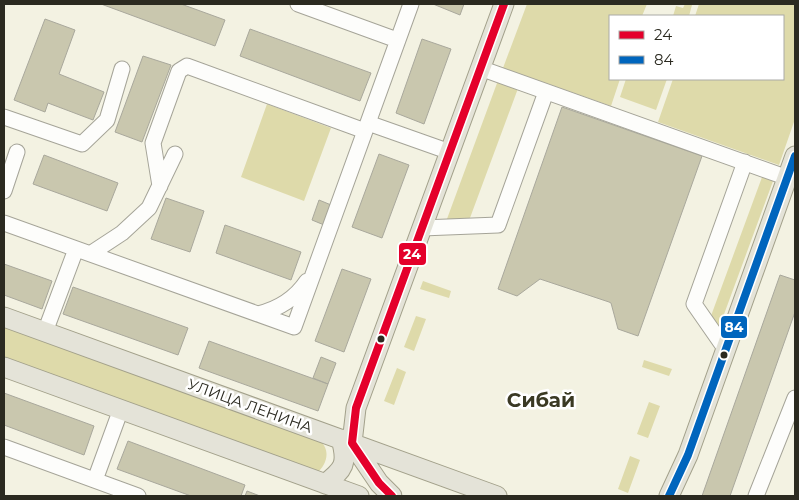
<svg xmlns="http://www.w3.org/2000/svg" width="799" height="500" font-family="Montserrat,sans-serif">
<rect width="100%" height="100%" fill="#f3f2e2"/>
<path fill="#dedaaa" d="M527 4H647L642 16H610V79H620L611 106 503 68Z
M685 4 692 5 689 16H673L676 6 683 8Z
M699 4H795V119L779 165 658 122 673 79H783V16H695Z
M500 75 520 83 467 226 444 227Z
M626 79H667L656 110 620 97Z
M267 104 331 128 304 201 241 177Z
M765 169 776 173 716 336 708 324Z
M423 281 451 291 449 298 420 289Z
M416 316 426 319 414 351 404 347Z
M4 325 320 441C331 450 327 465 316 474L4 362Z
M644 360 672 369 669 376 642 367Z
M397 368 406 372 394 405 384 401Z
M649 402 660 406 648 438 637 434Z
M630 456 640 460 628 493 618 489Z"/>
<path fill="#c9c7ae" stroke="#a9a89c" d="M101 4H181L225 20 215 46Z
M433 4H464L460 15Z
M45 19 75 30 59 74 104 92 93 120 48 103 45 112 14 100Z
M250 29 371 73 360 101 240 56Z
M422 39 451 49 424 124 396 113Z
M143 56 171 65 142 142 115 132Z
M562 107 702 156 638 336 618 329 611 303 609 302 540 279 517 296 498 289Z
M379 154 409 165 382 238 352 227Z
M44 155 118 183 107 211 33 184Z
M166 198 204 211 190 252 151 239Z
M319 200 336 207 329 227 312 220Z
M225 225 301 252 291 280 216 253Z
M4 264 52 281 42 309 4 295Z
M342 269 371 279 344 352 315 341Z
M780 275 795 280V312L730 496H702Z
M73 287 188 328 178 355 63 314Z
M209 341 328 384 318 411 199 368Z
M321 357 336 363 328 384 313 378Z
M4 393 94 426 84 455 4 425Z
M128 441 245 485 241 496H191L117 469Z
M247 491 260 496H245Z"/>
<g fill="none" stroke-linecap="round" stroke-linejoin="round">
<defs>
<path id="minor" d="M298 4 397 40
M480 68 788 178
M4 117 82 144 107 120 122 69
M368 123 450 152
M160 186 153 143 179 71 187 66 365 131
M4 191 17 152
M4 223 294 327 411 4
M422 228 498 225 546 92
M90 254 122 233 149 208 175 154
M258 314C279 309 295 299 307 281
M45 332 76 249
M726 350 694 304 745 162
M4 447 138 496
M95 480 121 409
M756 496 795 398"/>
<path id="major" d="M4 317 497 496
M4 367 359 496
M325 484C344 469 348 464 341 439
M392 496 379 483 352 443 356 408 504 4
M669 496 688 455 795 156"/>
</defs>
<use href="#minor" stroke="#a5a498" stroke-width="17"/>
<use href="#major" stroke="#a3a18b" stroke-width="21"/>
<use href="#minor" stroke="#fdfdfb" stroke-width="15"/>
<use href="#major" stroke="#e4e3d8" stroke-width="19"/>
<defs>
<path id="bus-1" d="M392 496 379 483 352 443 356 408 504 4"/>
<path id="bus-2" d="M669 496 688 455 795 156"/>
</defs>
<use href="#bus-1" stroke="#fff" stroke-width="11"/>
<use href="#bus-2" stroke="#fff" stroke-width="11"/>
<use href="#bus-1" stroke="#e4002b" stroke-width="8"/>
<use href="#bus-2" stroke="#0065bd" stroke-width="8"/>
</g>
<g fill="#2b2a20" stroke="#fff" stroke-width="2">
<circle cx="381" cy="339" r="4.5"/>
<circle cx="724" cy="355" r="4.5"/>
</g>
<g text-anchor="middle" stroke-width="5" stroke-linejoin="round" paint-order="stroke">
<g font-size="15" fill="#2b2a20" stroke="#fff">
<text transform="translate(250 406) rotate(20)" y="5">УЛИЦА ЛЕНИНА</text>
</g>
<g font-size="20" font-weight="bold" fill="#3a3923" stroke="#fff">
<text x="541" y="407">Сибай</text>
</g>
</g>
<g stroke="#fff" stroke-width="2">
<rect x="398" y="242" width="29" height="24" rx="5" fill="#e4002b"/>
<rect x="720" y="315" width="28" height="24" rx="5" fill="#0065bd"/>
</g>
<g font-size="14" text-anchor="middle" font-weight="bold" fill="#fff">
<text x="412" y="259">24</text>
<text x="734" y="332">84</text>
</g>
<rect width="799" height="500" fill="none" stroke="#2b2a20" stroke-width="10"/>
<rect x="609" y="15" width="175" height="65" fill="#ffffff" stroke="#aaaaa6"/>
<rect x="619" y="31" width="25" height="8" fill="#e4002b" stroke="#aaaaa6"/>
<text x="654" y="40" font-size="15" fill="#2b2a20">24</text>
<rect x="619" y="56" width="25" height="8" fill="#0065bd" stroke="#aaaaa6"/>
<text x="654" y="65" font-size="15" fill="#2b2a20">84</text>
</svg>
